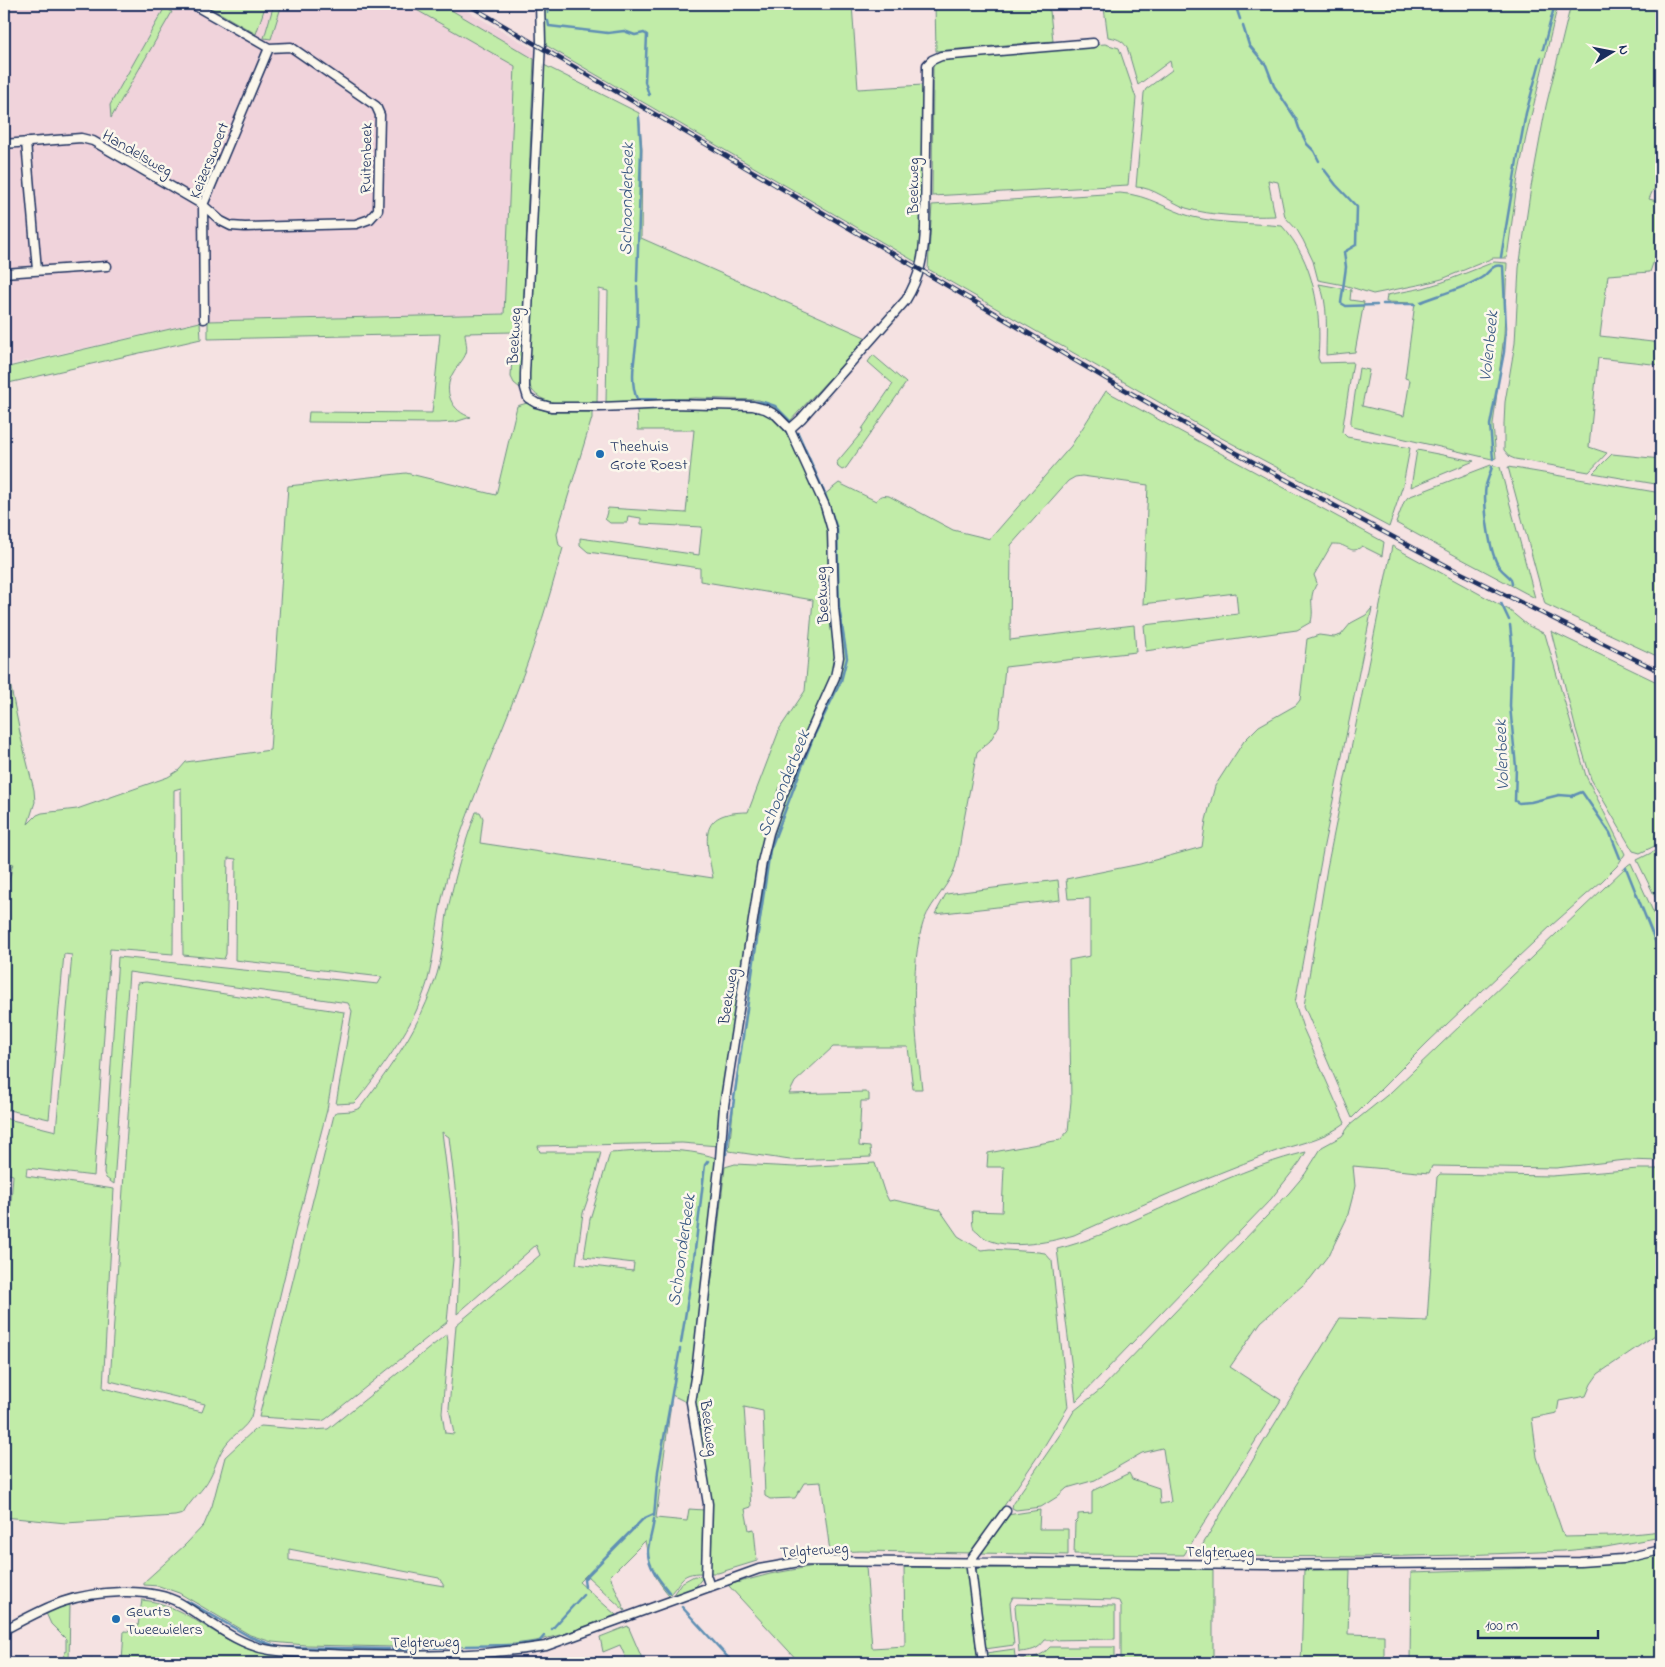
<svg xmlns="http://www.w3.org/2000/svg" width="1665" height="1667" font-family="'Indie Flower',sans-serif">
<rect width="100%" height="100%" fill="#f5e2e2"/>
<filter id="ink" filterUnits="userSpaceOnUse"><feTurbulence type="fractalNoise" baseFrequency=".02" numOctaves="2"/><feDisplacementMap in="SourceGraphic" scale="10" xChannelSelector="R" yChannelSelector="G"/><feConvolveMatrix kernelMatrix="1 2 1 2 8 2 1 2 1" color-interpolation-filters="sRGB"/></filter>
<g filter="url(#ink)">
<path fill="#f0d3db" d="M4 4H455L537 51 526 313 200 322 4 366Z"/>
<path fill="#c1eca8" stroke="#6e8e83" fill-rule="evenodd" d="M204 4H266L256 34Z
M274 4H282L271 39 264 38Z
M406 4H441L534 59 520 388 514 383 511 377 513 332 465 333C465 339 468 348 466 353 464 360 456 367 453 373 442 391 452 412 471 417L455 422 438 423 308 422 309 412 432 413 440 334 208 339V321L504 314 515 66Z
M541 4H852L858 89 923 85 921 265 542 43Z
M935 4H1040L1050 11 1053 41 936 51Z
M1116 4H1558L1526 137 1518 177 1507 258H1493L1442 279 1423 284 1373 294 1344 285 1318 280 1313 261 1303 240 1297 230 1285 217 1278 182 1268 180 1275 216C1248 217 1211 216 1186 208 1170 202 1153 187 1136 187L1144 93 1146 89 1172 70 1170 61 1138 85 1127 47C1122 40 1116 38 1108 37L1104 8 1106 6Z
M1571 4H1661V191L1653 190 1649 199 1661 202V241L1650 272 1608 275 1600 336 1661 343V365L1598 358 1589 447 1607 453 1589 472 1515 459 1510 457 1504 450V424L1505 402 1515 343 1519 268 1531 187 1546 106Z
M165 7 172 12 111 118 110 105Z
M1105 44 1119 48 1136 98 1128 185 932 196 933 66 939 58Z
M542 64 639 113 642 148 641 238 867 338 790 421C781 412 772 404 759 400L695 398 606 403 608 291 599 289 597 403C575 404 538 409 529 384Z
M1120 193C1150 195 1167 210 1193 217 1222 224 1253 223 1282 226 1314 261 1322 312 1318 358L1320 363 1353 362 1342 432 1347 437 1410 448 1403 485 1389 527 1216 435 928 269 932 205Z
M1494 262 1507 263 1504 335 1493 425 1496 458 1492 459 1353 427 1351 425V420L1359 368 1369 370 1362 406 1404 416 1410 380 1405 378 1415 303 1386 302 1387 295 1423 288 1443 282Z
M1319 284 1351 290 1350 300 1364 302 1355 352 1326 355C1326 334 1329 302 1319 284Z
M200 322 201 339 4 384V368Z
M873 355 906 383 846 468 842 470 838 467 837 462 863 431 862 429 893 384 868 362Z
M1106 391 1384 542 1382 556 1362 546C1353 554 1350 548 1341 545 1341 544 1333 544 1332 544L1314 575 1317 583C1307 600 1315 607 1311 622L1297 630 1145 651 1146 647 1144 625 1238 614 1236 593 1143 604 1148 485 1082 476 1075 477 1068 481 1011 545 1010 640 1134 625 1136 652 1005 667 999 726 990 741 977 752C972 778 967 804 962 830 960 842 959 856 955 868 947 890 926 906 921 930 909 982 916 1037 922 1089H913L908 1047H833L795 1082 789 1094 865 1092 869 1094V1101H861L859 1146 870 1147 871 1157 790 1160 729 1151 736 1082 759 919 765 863 780 814 838 679 836 546 824 495 839 483 876 501C879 495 883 495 889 496L953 530 990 539 1071 446Z
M527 403 540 409 551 412H592V418L559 526 557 534 559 545 563 548C550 595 536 642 518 688 499 739 476 788 459 839 453 857 447 875 443 894 436 923 435 954 427 983 414 1026 385 1064 358 1099L354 1103 336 1104 352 1011 348 1003 129 972 114 1184 106 1178 104 1173 118 957 378 984 382 977 235 960 236 859 228 858 226 954 224 959 183 955 181 788 174 790 173 954 110 949 94 1176 27 1168 26 1176 114 1189 103 1388 202 1412 205 1404 110 1381 137 983 146 982 344 1012 327 1110 297 1224 251 1417C245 1429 235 1433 227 1443 218 1454 217 1464 210 1477 204 1490 190 1500 183 1514L175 1516 66 1523 4 1517V1294L13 1175 4 1173V1118L56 1131 72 955 64 954 49 1119 4 1109V903L13 863 6 878 4 890V653L21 738 34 790 35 802 28 824 37 815 42 813 77 809 168 777 179 770 186 762 270 750 288 486 406 473 496 495 517 406Z
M697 408H748L760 410 777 421 790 438 805 468 822 507 830 532 836 657 832 677 782 790 763 840 749 919 718 1146 682 1143 538 1146 540 1152H601L594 1181 583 1213 576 1264 633 1271 634 1263 584 1257 590 1219 610 1153C645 1151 683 1146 716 1158L688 1403 672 1395 656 1518 687 1521 689 1509 704 1510 702 1573C679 1573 683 1581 669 1595 652 1575 650 1565 645 1541L610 1576 625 1611 587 1576V1574L579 1582 616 1615 564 1634 536 1641 514 1644 439 1648 305 1645 272 1642 250 1635 179 1593 159 1586 144 1585V1582L185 1545 204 1525 212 1506 225 1457 254 1430 261 1426 311 1430 328 1429 447 1334 448 1342 442 1413 445 1433 454 1434 449 1408 456 1325 540 1255 536 1245 457 1314 460 1245 459 1221 449 1137 442 1132 453 1221V1260L447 1322 326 1419 322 1421 259 1417 334 1115 336 1112 352 1111 360 1108C393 1064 420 1027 437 974 443 954 444 934 447 914 454 879 464 845 476 812H480L483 818 480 843 713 878C706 840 696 812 748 812L780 728 805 691 813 600 700 581V568L588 552 580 545V538L699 555 702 527 641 524V518L628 516 627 523H610L605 519 608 508 686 513 694 430H638L637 410ZM289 1549 439 1578 444 1586 289 1560Z
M1417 450 1474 461 1411 487Z
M1612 454 1661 459V485L1593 473Z
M1491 465 1500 467 1535 598 1458 557 1396 523 1404 502 1408 497Z
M1508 467 1661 493V658L1545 604Z
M1392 546 1509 610 1527 625 1545 634 1586 776 1625 854 1617 866 1602 881 1552 925 1428 1042 1352 1118 1304 1006 1327 868Z
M1372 608 1324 845 1295 1003 1303 1028 1345 1123C1322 1141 1294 1144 1268 1154 1203 1179 1138 1206 1074 1235 1051 1242 996 1254 978 1232 976 1230 973 1229 973 1226 972 1223 973 1216 972 1211L1002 1212 1004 1167H987L988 1153 1060 1140 1068 1131 1071 1101 1069 960 1090 956V898L1068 899 1066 879 1140 864 1202 847 1206 820 1215 786 1244 741 1259 726 1296 705 1300 700 1307 639 1319 635 1334 637 1341 635 1351 623 1366 615Z
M1551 631 1661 684V843L1640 853 1633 851 1591 779 1575 726Z
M1661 848V909L1637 860Z
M1631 863 1661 929V1161L1626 1160 1556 1168 1432 1166 1429 1173 1353 1166 1355 1186 1352 1199 1347 1218 1330 1253 1310 1279 1261 1322 1230 1367 1281 1400 1184 1555 1074 1554 1075 1523 1078 1520V1514L1092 1513V1491L1129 1473 1132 1479 1159 1488 1160 1504 1171 1502 1163 1449 1162 1448 1142 1453 1095 1480 1067 1488 1057 1497 1041 1507 1016 1510 1012 1508 1013 1503 1061 1433 1074 1411 1101 1389 1289 1193 1305 1174 1322 1147 1342 1136 1350 1125 1391 1092 1628 865Z
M1058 880 1060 900 935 914 946 894Z
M1306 1152 1300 1162 1271 1199 1076 1401 1057 1249C1086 1242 1112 1230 1139 1218 1194 1194 1248 1166 1306 1152Z
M875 1163 884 1191 889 1201 894 1200 940 1210 958 1236 981 1250 990 1249 1038 1252 1045 1253 1052 1261 1068 1407 1040 1453 972 1553 861 1551 830 1552 821 1482 804 1483 795 1498 770 1499 765 1496 764 1468 765 1462 763 1411 744 1407 751 1507 745 1509 749 1530 754 1529 757 1561 718 1573H709L710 1545 694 1398 714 1263 725 1167 735 1164 795 1167Z
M1638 1169H1661V1331L1598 1374 1591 1384 1586 1396 1559 1401 1557 1413 1532 1418 1537 1457 1564 1537 1613 1536 1661 1531V1537L1606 1547 1563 1551 1465 1555 1363 1557 1196 1556 1263 1443 1340 1318 1427 1321 1436 1189 1437 1177 1440 1174 1552 1176Z
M1040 1510 1039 1529H1068V1555L980 1553 1007 1515Z
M1661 1553V1663H1410L1411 1572 1565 1567 1609 1563Z
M984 1565 1213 1568V1663H1121V1606L1119 1601 1114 1600 1013 1597 1010 1603 1014 1645 985 1649 974 1573 979 1566Z
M814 1566H866L872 1648 905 1646 904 1567 967 1568 978 1663H800L728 1585 770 1574Z
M1304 1570H1350L1348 1634 1384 1635V1663H1301Z
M694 1576 703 1577 694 1589 670 1599 681 1583Z
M142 1600C181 1603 210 1634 245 1648 272 1658 300 1658 328 1661V1663H78V1660L86 1659 122 1662 124 1631 137 1632Z
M70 1604 69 1663H60L66 1651V1639L51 1624 46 1613Z
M1017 1604 1115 1606V1639L1045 1640C1038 1650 1031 1651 1019 1652L1015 1606Z
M628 1626 644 1663H628L620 1645 603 1652 600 1637Z
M1050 1647H1115V1663H1021L1020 1659C1033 1658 1041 1657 1050 1647Z
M1014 1649 1016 1663H987L986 1653Z"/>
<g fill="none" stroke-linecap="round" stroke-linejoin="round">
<path stroke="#5f8fb4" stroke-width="2.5" d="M1235 4 1240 19
M548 13 549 4
M548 21 549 26 608 33 624 31 635 35 644 33 647 35 645 82 649 95
M1243 26 1249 45 1266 65 1274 86 1296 119 1299 128 1307 144 1314 151 1319 161
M1543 49 1555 4
M1323 168 1336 185 1357 207 1356 245 1344 252 1346 267 1341 303 1346 306 1377 305
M1501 257 1517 161 1526 113 1541 58
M637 281 641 149 639 117
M637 286C638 305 638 325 636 345 634 361 630 383 637 399L763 402 775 406 791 422
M1421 302C1440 294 1463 289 1481 278 1490 273 1491 263 1503 266L1506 328 1504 352 1490 425 1493 459
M1383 304H1415
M1492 467C1490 473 1488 479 1486 485 1483 502 1489 555 1500 568 1503 572 1508 575 1511 579L1512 584
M1501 603 1509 620
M1510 625 1512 643 1510 706 1516 767 1515 801 1519 803 1531 802 1559 795 1572 796 1582 792 1610 833 1620 858
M1626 868 1656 943 1661 961
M726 1154 770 850 813 738 841 681 847 658 839 607 837 529 825 494 798 433
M681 1343 693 1267 705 1165 708 1161
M654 1516 658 1471 680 1349
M654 1519C653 1530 649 1540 648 1550 647 1566 660 1581 669 1592
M585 1587 584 1579 643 1519 654 1514
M187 1601 250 1637 278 1647 389 1649
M682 1607 733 1663
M552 1629 583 1595
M516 1645 539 1642 544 1636
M466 1646 512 1645
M392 1649 461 1647"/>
<defs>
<path id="street" d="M192 4 269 48
M540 4 541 42 525 374V388L528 398 536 403 551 407H600L671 404 753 406 765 409 776 415 790 429 825 506 832 530 834 608 839 657 835 677 784 791 769 833 762 862 724 1106 720 1159 696 1372 691 1402 708 1504 706 1575 710 1587
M26 142 37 270
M4 144 81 138 93 141 203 205 221 221 231 226 245 227 356 224 370 219 378 210 380 115 376 106 291 47 269 48
M4 273 107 266
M204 319 203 205 269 48
M790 429 801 419 906 300C920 277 924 255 925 228L927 65 932 60 941 56 1093 43
M4 1630C23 1620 42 1609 62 1602 94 1591 150 1586 180 1603 209 1620 236 1645 270 1650 299 1654 329 1654 357 1655 422 1657 482 1656 546 1646L759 1569 805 1561 1270 1565 1477 1563 1580 1562 1622 1559 1661 1550
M983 1663 970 1561 1006 1511"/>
</defs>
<use href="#street" stroke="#1b2f5e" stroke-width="11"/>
<use href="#street" stroke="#fbf7ec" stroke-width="8"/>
<defs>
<path id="rail" d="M467 4 1115 384 1229 449 1449 567 1661 672"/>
</defs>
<use href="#rail" stroke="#1b2f5e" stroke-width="4.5"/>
<use href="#rail" stroke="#fbf7ec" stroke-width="2.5" stroke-dasharray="8" stroke-linecap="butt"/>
</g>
</g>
<g fill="#1f6fb2" stroke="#fbf7ec" stroke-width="2">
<circle cx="600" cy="454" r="5"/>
<circle cx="116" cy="1619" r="5"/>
</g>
<g text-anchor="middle" stroke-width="5" stroke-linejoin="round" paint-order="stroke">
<g font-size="16" fill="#1b2f5e" stroke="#fbf7ec">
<text transform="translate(138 152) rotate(30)" y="6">Handelsweg</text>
<text transform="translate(365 158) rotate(-89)" y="6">Ruitenbeek</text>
<text transform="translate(208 160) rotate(-68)" y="6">Keizerswoert</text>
<text transform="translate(912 186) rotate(-90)" y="6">Beekweg</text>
<text transform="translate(513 336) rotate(-87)" y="6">Beekweg</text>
<text transform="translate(821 595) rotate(-93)" y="6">Beekweg</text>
<text transform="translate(727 996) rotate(-81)" y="6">Beekweg</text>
<text transform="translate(710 1428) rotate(83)" y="6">Beekweg</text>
<text transform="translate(814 1549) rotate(-4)" y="6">Telgterweg</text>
<text transform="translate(1220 1551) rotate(1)" y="6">Telgterweg</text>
<text transform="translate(425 1641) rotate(-1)" y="6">Telgterweg</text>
</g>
<g font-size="16" fill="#1b2f5e" stroke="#fbf7ec" text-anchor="start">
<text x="610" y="451">Theehuis<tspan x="610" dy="18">Grote Roest</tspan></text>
<text x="126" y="1616">Geurts<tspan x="126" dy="18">Tweewielers</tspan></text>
</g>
<g font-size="18" font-style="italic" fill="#375782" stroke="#fbf7ec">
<text transform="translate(626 199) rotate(-89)" y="6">Schoonderbeek</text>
<text transform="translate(1488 346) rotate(-84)" y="6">Volenbeek</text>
<text transform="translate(1501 755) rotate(-92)" y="6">Volenbeek</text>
<text transform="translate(783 783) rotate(-68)" y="6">Schoonderbeek</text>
<text transform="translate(681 1250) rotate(-82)" y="6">Schoonderbeek</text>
</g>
</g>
<rect width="1665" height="1667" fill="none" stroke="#fbf7ec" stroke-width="20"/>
<rect x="10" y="10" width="1645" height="1647" fill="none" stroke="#1b2f5e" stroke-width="2" filter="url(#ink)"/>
<g transform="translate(1612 52) rotate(80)" stroke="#fbf7ec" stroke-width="4" paint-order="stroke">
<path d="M0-4L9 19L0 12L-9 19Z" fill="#1b2f5e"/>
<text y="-8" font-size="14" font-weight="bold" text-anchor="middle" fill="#1b2f5e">N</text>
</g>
<path d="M1478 1630v8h120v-8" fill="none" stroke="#1b2f5e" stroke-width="2.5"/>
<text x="1485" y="1630" font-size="15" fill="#1b2f5e" stroke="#fbf7ec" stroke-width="4" paint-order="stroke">100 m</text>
</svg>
